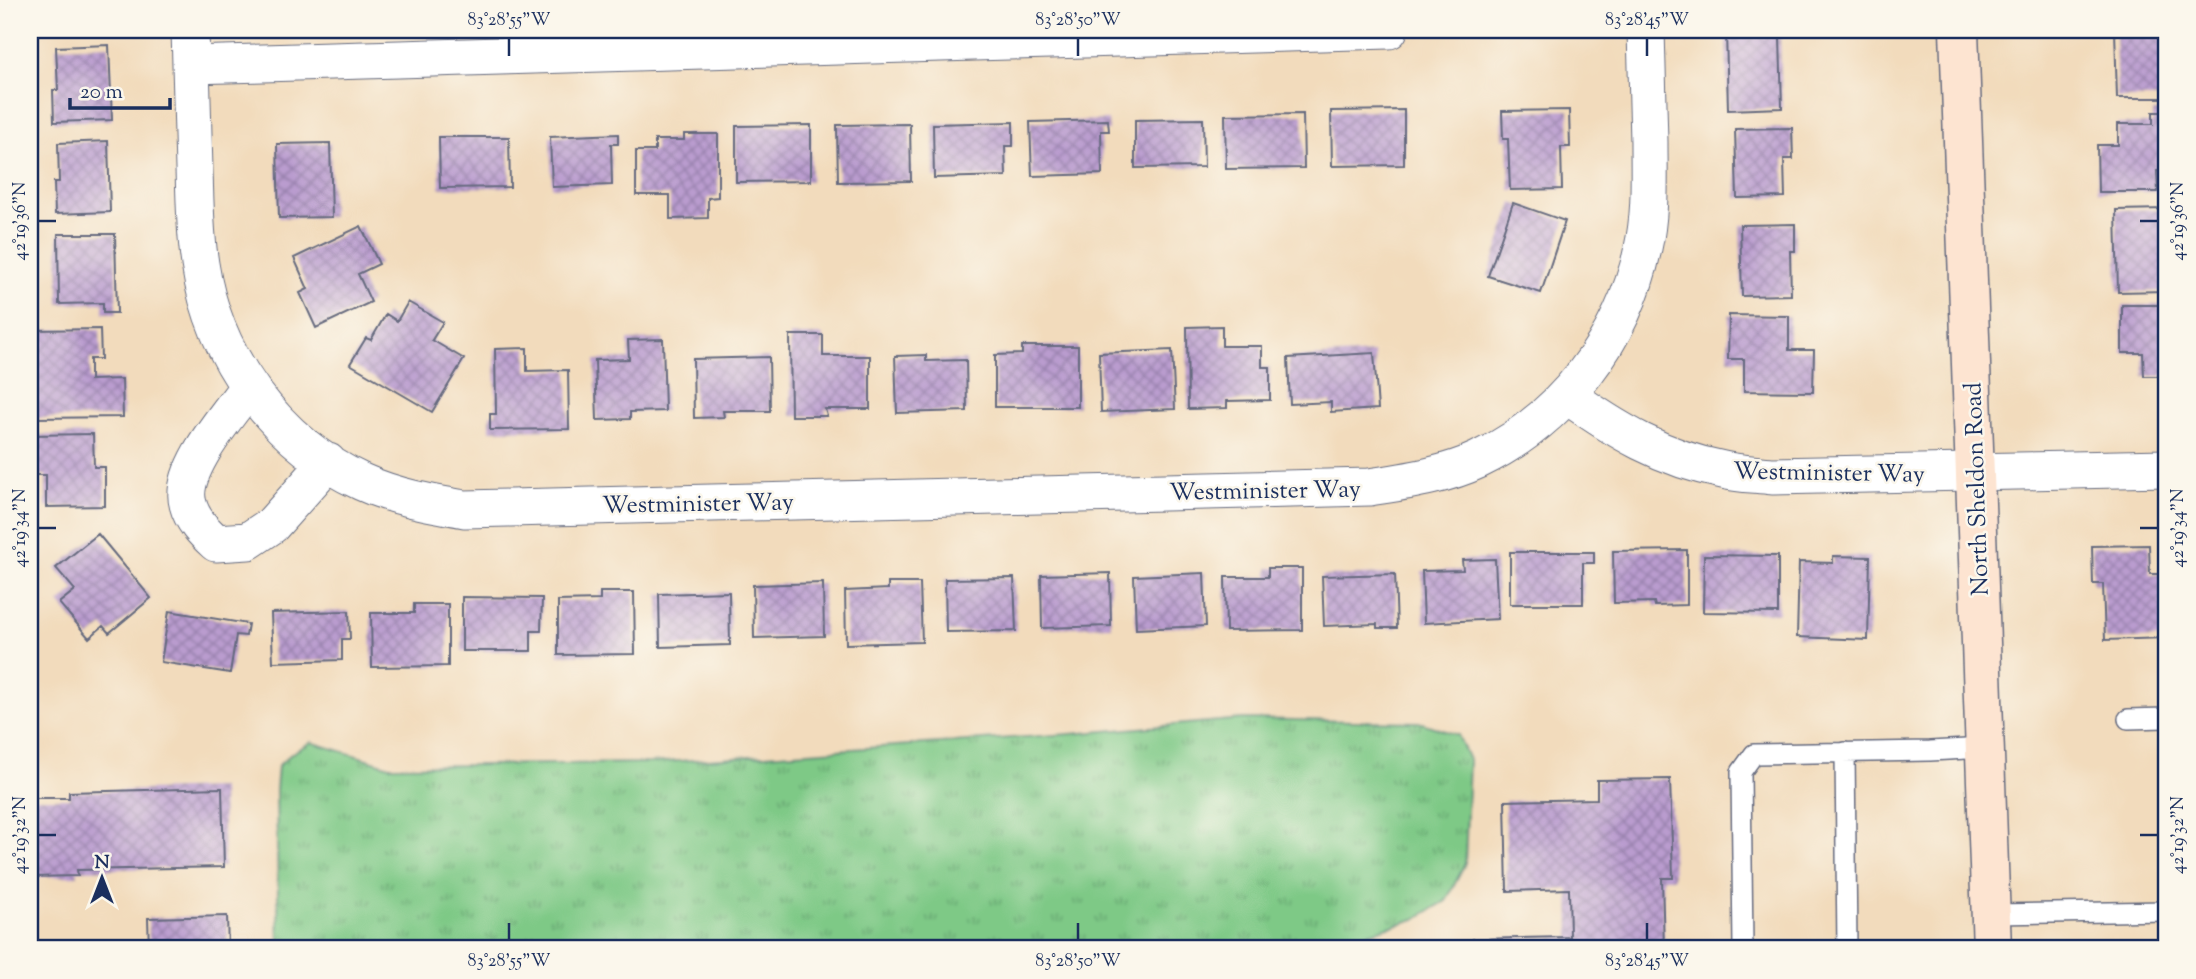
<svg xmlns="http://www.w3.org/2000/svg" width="2196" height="979" font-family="'Sorts Mill Goudy',serif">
<defs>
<pattern id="grass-tufts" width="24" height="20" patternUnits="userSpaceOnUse" patternTransform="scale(1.75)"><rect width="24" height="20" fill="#7ec986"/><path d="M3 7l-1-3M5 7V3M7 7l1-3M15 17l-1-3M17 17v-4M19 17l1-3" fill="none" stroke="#66a471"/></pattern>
<pattern id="building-cross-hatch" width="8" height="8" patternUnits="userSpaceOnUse" patternTransform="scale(1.75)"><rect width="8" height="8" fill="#ba9ccf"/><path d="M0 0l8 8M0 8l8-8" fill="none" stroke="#9680ab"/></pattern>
</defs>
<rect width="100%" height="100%" fill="#fbf7ec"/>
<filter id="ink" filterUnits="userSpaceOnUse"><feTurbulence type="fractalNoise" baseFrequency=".0143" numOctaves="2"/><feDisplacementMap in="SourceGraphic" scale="14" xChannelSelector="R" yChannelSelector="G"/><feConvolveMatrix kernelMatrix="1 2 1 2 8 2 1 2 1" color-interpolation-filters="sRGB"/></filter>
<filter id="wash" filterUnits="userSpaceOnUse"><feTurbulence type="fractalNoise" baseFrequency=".00686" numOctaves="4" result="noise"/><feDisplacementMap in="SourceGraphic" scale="28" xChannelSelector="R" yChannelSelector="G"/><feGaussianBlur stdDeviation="1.57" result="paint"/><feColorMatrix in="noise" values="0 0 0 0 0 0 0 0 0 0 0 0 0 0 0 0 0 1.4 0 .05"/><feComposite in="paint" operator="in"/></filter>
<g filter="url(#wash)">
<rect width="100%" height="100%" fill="#f2dbbc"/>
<path fill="url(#grass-tufts)" stroke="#4c7c72" stroke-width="2" d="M1243 719 1419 722 1458 735 1469 760 1465 864 1446 901 1415 919 1362 935 1259 949H279L276 790 278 766 292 753 311 742 390 766 650 763 1070 734Z"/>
<g id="blocks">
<path fill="url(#building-cross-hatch)" d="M1737 30V38L1780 37 1782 108 1728 110 1726 31Z
M2115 30H2166L2164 71H2166V98H2117Z
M109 45 112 120 54 122 53 90H58L56 47Z
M1404 110V165L1332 166 1331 111Z
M1569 110 1570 147H1561L1562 189 1510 190 1508 139H1503L1502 111Z
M2153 112H2166V171H2157L2158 192H2098L2097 145H2118V124H2153Z
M1303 114 1304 168 1226 169 1225 115Z
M1203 119 1204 167 1135 168V120Z
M1108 120 1109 131H1101L1102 174 1032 176 1030 122Z
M1013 122V146H1005L1006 176 934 178 933 124Z
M910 124 911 181 838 182 837 125Z
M811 125V181L736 182V126Z
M1792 128 1793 159H1784L1785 197 1737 198 1735 129Z
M618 134V144H611L612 185 552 187 550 137Z
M684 134H718V197L708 198V218L670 219V195H636V151H655V140H684Z
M439 137H509L510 187 440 188Z
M108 141 110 212 55 214 54 182H59L58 143Z
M330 143 332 217 279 218 277 144Z
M1513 203 1565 221 1541 293 1488 276Z
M2166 209V291L2118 292 2116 210Z
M1795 224V251H1790L1791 295 1742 296 1740 225Z
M361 226 379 264 358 274 371 302 316 328 300 293 308 289 294 258Z
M58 234H115L117 313H103V303L59 304Z
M408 302 443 322 432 340 464 359 432 412 350 364 366 338 371 340 386 314 397 321Z
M2122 305H2166V376H2144L2143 353H2122Z
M1729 315 1789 316V350H1814L1813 392 1744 391V359H1728Z
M1222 326V346H1262V367H1270V400L1227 401V408L1188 409 1187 327Z
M100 329 101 359H90V380L122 379 123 417 35 418V402H30V378L35 377 34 330Z
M790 335H823V356H870V409H825L827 416H791Z
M663 339 665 411 630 412V419L597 420 595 360 629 359 628 340Z
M1022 346H1078V407H995V355L1022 354Z
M527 348V371L568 370 569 429 490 430V414H496L495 349Z
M1172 350 1175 409 1101 412 1099 353Z
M1374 353 1378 409 1331 412V402L1290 404 1288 358Z
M926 355V361L966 360 967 411 897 413 895 356Z
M769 357 770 411H723L724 417 694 418 693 359Z
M93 434 94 467H105V506L46 507V475H30V435Z
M98 534 151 598 109 633 103 626 89 638 59 603 75 590 56 568Z
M2149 545 2150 574H2166V638L2105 640 2103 584H2093L2092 546Z
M1687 550V605L1655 606 1654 602 1614 603 1613 551Z
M1510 552H1594V563H1583V604H1510Z
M1704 555 1778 556V613L1703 612Z
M1833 556 1870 557 1868 640 1797 637 1799 562 1833 563Z
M1495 559 1498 619 1424 623 1422 571 1463 570 1462 560Z
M1268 568H1302V630L1226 631 1225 577H1268Z
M1110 573 1111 626 1042 628 1041 575Z
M1204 573 1206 626 1136 629 1134 576Z
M1395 574 1397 628H1377V624L1324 626 1322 576Z
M1014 578 1016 631 946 632 945 579Z
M823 583 824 636 754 638 753 585Z
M888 583H920L922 642 846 644 845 591 888 589Z
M600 592H634L635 654 558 655V601L600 600Z
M729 592 730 645 660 647 659 594Z
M462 597 542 598 541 631H531V651H462Z
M414 604H448V666L372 667 371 613H414Z
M169 611 248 624 246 636 236 635 230 673 161 662Z
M349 611 350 639H342V660L273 662 271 613Z
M1670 779 1673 878H1662L1664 949H1473V939L1570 937 1569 889 1507 891 1505 801 1597 799V780Z
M222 788 224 867 77 870 78 876 30 877V798H69V792Z
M227 916 228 949H149L148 918Z"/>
</g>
</g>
<g filter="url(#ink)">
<use href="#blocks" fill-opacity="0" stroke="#666b7f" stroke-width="2"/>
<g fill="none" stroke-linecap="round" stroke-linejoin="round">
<defs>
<path id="lane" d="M2128 719 2166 718
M1845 752 1847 949
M1992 914 2166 911
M1743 949 1741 772 1754 754 1930 751 1985 748"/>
<path id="street" d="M190 30C191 76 193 122 194 169 195 200 195 233 200 264 214 357 276 443 362 482 395 497 430 503 465 509L1370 487C1407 481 1444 476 1478 460 1562 420 1624 339 1643 248 1651 213 1649 177 1649 142 1648 104 1647 67 1646 30
M191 65 1389 30
M249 386C230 413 178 470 188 504 192 520 204 532 216 543L248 541 272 525 328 462
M1567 395C1615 430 1664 459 1723 470 1739 474 1756 474 1772 476L2166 468"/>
<path id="secondary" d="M1959 30 1992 949"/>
</defs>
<use href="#lane" stroke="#666b7f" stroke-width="22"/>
<use href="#street" stroke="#666b7f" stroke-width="39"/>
<use href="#secondary" stroke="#666b7f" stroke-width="41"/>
<use href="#lane" stroke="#fff" stroke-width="19"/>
<use href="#street" stroke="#fff" stroke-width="37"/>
<use href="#secondary" stroke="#fde4d1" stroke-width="38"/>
</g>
</g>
<path fill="none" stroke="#1b2f5e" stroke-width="2.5" d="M509 38V56M1078 38V56M1647 38V56M38 221H56M2140 221H2158M38 528H56M2140 528H2158M38 835H56M2140 835H2158M509 923V940M1078 923V940M1647 923V940"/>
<g text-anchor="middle" stroke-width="5" stroke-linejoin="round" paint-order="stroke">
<g font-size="24" fill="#1b2f5e" stroke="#fbf7ec">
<text transform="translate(1829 472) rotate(1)" y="8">Westminister Way</text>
<text transform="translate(1976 489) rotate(-92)" y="8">North Sheldon Road</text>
<text transform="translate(1265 490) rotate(-1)" y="8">Westminister Way</text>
<text transform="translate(698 503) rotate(-1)" y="8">Westminister Way</text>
</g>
</g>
<rect width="2196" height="979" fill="none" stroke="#fbf7ec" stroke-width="77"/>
<g transform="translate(102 878)" stroke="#fbf7ec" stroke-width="5" paint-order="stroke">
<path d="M0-5L12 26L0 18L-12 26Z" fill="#1b2f5e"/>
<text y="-10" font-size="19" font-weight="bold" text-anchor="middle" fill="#1b2f5e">N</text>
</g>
<path d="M70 98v10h100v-10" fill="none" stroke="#1b2f5e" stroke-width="3.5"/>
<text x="80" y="98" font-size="21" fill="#1b2f5e" stroke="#fbf7ec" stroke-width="5" paint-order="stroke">20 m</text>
<rect x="38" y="38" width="2120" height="902" fill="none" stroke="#1b2f5e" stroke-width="2.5"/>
<g font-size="18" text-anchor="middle" fill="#1b2f5e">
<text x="509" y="25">83°28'55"W</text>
<text x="1078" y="25">83°28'50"W</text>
<text x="1647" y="25">83°28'45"W</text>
<text transform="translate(19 221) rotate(-90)" y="6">42°19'36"N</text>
<text transform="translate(2177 221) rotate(-90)" y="6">42°19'36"N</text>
<text transform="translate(19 528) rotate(-90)" y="6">42°19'34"N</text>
<text transform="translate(2177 528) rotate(-90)" y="6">42°19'34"N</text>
<text transform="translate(19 835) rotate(-90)" y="6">42°19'32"N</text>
<text transform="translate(2177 835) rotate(-90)" y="6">42°19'32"N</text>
<text x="509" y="966">83°28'55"W</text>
<text x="1078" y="966">83°28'50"W</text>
<text x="1647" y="966">83°28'45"W</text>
</g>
</svg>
